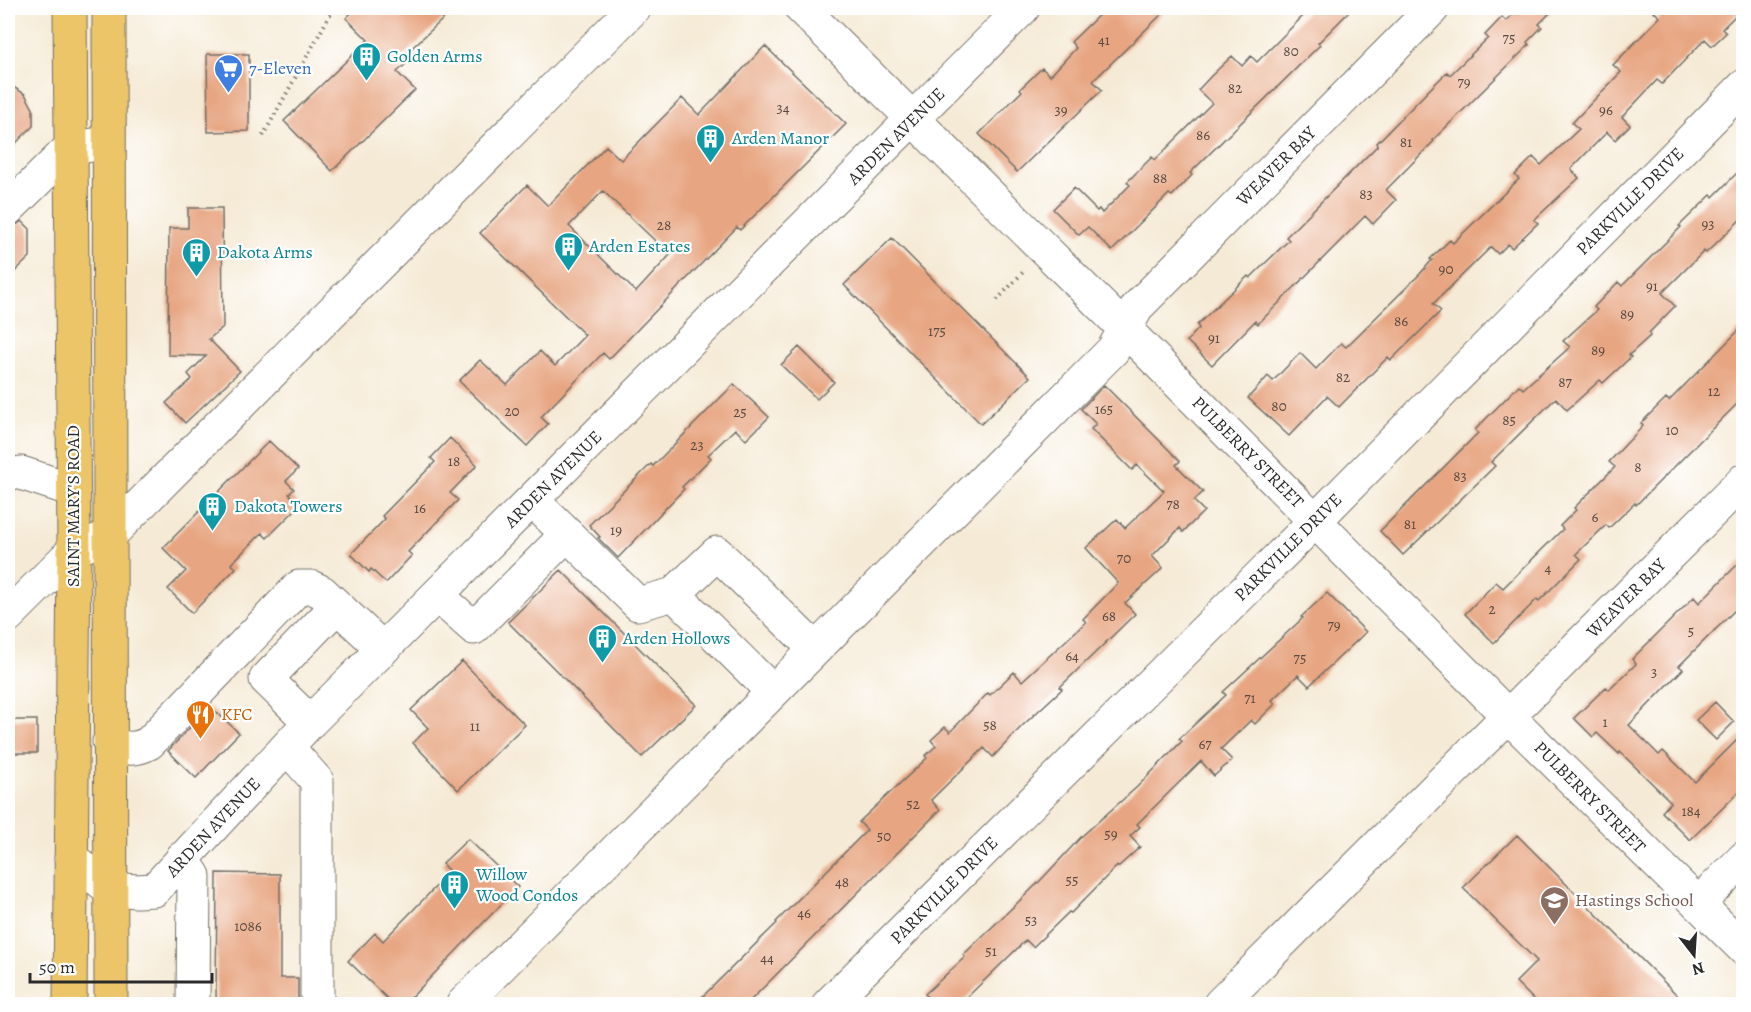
<svg xmlns="http://www.w3.org/2000/svg" width="1751" height="1012" font-family="Alegreya,serif">
<rect width="100%" height="100%" fill="#fff"/>
<filter id="ink" filterUnits="userSpaceOnUse"><feTurbulence type="fractalNoise" baseFrequency=".0167" numOctaves="2"/><feDisplacementMap in="SourceGraphic" scale="12" xChannelSelector="R" yChannelSelector="G"/><feConvolveMatrix kernelMatrix="1 2 1 2 8 2 1 2 1" color-interpolation-filters="sRGB"/></filter>
<filter id="wash" filterUnits="userSpaceOnUse"><feTurbulence type="fractalNoise" baseFrequency=".008" numOctaves="4" result="noise"/><feDisplacementMap in="SourceGraphic" scale="24" xChannelSelector="R" yChannelSelector="G"/><feGaussianBlur stdDeviation="1.35" result="paint"/><feColorMatrix in="noise" values="0 0 0 0 0 0 0 0 0 0 0 0 0 0 0 0 0 1.4 0 .05"/><feComposite in="paint" operator="in"/></filter>
<g filter="url(#wash)">
<rect width="100%" height="100%" fill="#f5ead5"/>
<g id="blocks">
<path fill="#e7a581" fill-rule="evenodd" d="M356 8H455L402 57 407 63 397 72 415 90 332 171 284 121 368 40 346 18Z
M1106 8H1168L1093 81 1102 90 1017 172 979 134 1022 91 1020 89 1042 68 1050 76 1076 48 1071 42Z
M1311 8H1353L1318 43 1320 45 1190 173 1192 175 1172 196 1169 194 1112 251 1088 227 1079 235 1053 209 1074 188 1097 211 1099 209 1102 213 1130 185 1127 182 1152 157 1155 160 1212 103 1198 90 1211 76 1232 56 1242 66 1251 56 1257 62Z
M1520 8H1555L1539 24 1542 27 1527 42 1529 45 1433 140 1434 141 1386 190 1396 200 1373 224 1365 216 1258 324 1255 321 1212 365 1187 341 1199 328 1197 325 1248 276 1250 278 1289 240 1286 237 1378 145 1377 143 1429 90 1447 72 1450 75 1488 38 1485 35 1502 17 1506 21Z
M1650 8H1743L1722 29 1726 33 1712 46 1705 39 1662 84 1657 80 1622 117 1630 125 1615 140 1607 132 1571 169 1579 178 1534 220 1538 223 1512 248 1508 244 1498 254 1491 247 1433 304 1441 311 1391 360 1388 357 1339 407 1327 396 1289 436 1248 398 1268 376 1273 381 1300 353 1316 369 1341 343 1346 347 1420 274 1432 260 1430 259 1450 240 1453 243 1519 179 1515 175 1533 157 1541 165 1579 129 1572 123 1621 72 1613 65 1660 17Z
M765 46 846 124 740 230 737 227 609 359 603 353 541 417 548 424 527 446 459 381 480 360 507 385 540 351 555 366 585 335 480 233 527 185 548 206 606 146 621 160 682 98 699 115ZM603 191 670 255 636 292 569 226Z
M207 54H249V131L208 132Z
M8 84 25 94 33 109V126L8 151Z
M1743 167V217L1706 253 1704 251 1662 293 1675 306 1649 333 1650 336 1629 355 1631 357 1603 383 1600 380 1567 410 1556 398 1491 462 1495 466 1403 555 1380 531 1478 433 1475 430 1519 385 1523 389 1570 347 1563 341 1597 310 1594 307 1618 282 1622 286 1681 227 1679 226 1711 195 1713 197Z
M188 208H222L223 327 209 339 240 371 185 423 166 403 192 379 188 374 206 356 168 355 169 228H188Z
M22 221 30 229V257L8 278V227H13Z
M892 238 1030 377 981 424 844 285Z
M1743 326V398L1636 505 1635 503 1609 528 1606 525 1576 554 1581 559 1539 601 1537 599 1494 643 1465 614 1496 582 1503 588 1563 529 1560 526 1576 510 1574 508 1615 467 1609 462 1643 426 1641 423 1666 398 1669 401Z
M799 347 834 382 817 399 781 365Z
M734 384 769 417 746 440 735 429 708 455 711 458 682 487 684 489 618 558 598 538 600 537 589 525 651 464 653 466Z
M1104 385 1180 461 1176 465 1203 492 1194 501 1204 511 1183 532 1180 528 1152 556 1163 568 1125 603 1135 614 1060 687 1062 689 1021 727 993 757 984 748 931 800 940 810 757 994 746 1005H694L777 923 776 922 867 830 859 822 927 758 925 756 936 746 931 740 945 727 950 732 988 693 990 695 1014 672 1022 681 1086 622 1083 619 1118 583 1086 548 1117 519 1125 528 1164 491 1137 465 1132 470 1091 429 1096 424 1081 409Z
M450 438 477 465 450 493 458 500 408 552 412 555 386 583 371 569 369 572 351 554 385 519 382 516 435 462 431 458Z
M269 441 298 469 286 481 294 489 289 494 300 505 267 538 262 533 231 564 236 568 192 613 168 589 186 571 163 548Z
M1743 559V602L1679 666 1683 669 1629 725 1659 755 1663 751 1695 782 1743 734V788L1690 840 1662 812 1671 802 1620 752 1619 754 1597 733 1593 737 1574 718 1606 687 1609 690 1636 664 1632 659 1694 597 1699 603Z
M561 570 696 705 642 757 508 622Z
M1327 593 1366 632 1309 686 1298 675 1272 700 1275 704 1255 724 1251 720 1221 749 1232 760 1214 776 1201 761 1137 824 1140 827 1130 836 1140 847 1118 867 1117 866 1071 913 1069 912 1033 947 1026 940 959 1005H934L925 994 965 957 963 955 1039 882 1082 836 1137 787 1182 741 1179 739 1226 695 1223 692 1303 618 1301 617Z
M462 661 525 725 458 790 413 743 428 728 411 710Z
M1715 702 1734 722 1716 740 1696 720Z
M210 706 239 733 196 778 168 751Z
M8 720H37V753H8Z
M1517 835 1687 1005H1539L1516 982 1537 961 1463 888Z
M468 839 518 887 404 1005H394L348 961 375 933 383 941 450 872 442 864Z
M217 873 280 874V978H298V1005H216Z"/>
</g>
</g>
<g filter="url(#ink)">
<use href="#blocks" fill-opacity="0" stroke="#726e66" stroke-width="1.5"/>
<g fill="none" stroke-linecap="round" stroke-linejoin="round">
<defs>
<path id="minor" d="M801 8 1125 329 1509 717 1744 949
M8 209 70 148 108 143
M21 473 73 490
M567 534 638 604 674 594
M437 595 474 628 567 534 532 500
M8 616 74 550 109 536 634 8
M773 692 674 594 717 553 815 649
M310 722 266 679 337 606
M109 742C124 749 134 751 149 743L299 587H311L322 592 383 649
M287 747 317 781V1004
M71 858 110 889 137 891 154 890 310 722 1023 8
M182 858 194 876 193 1004
M1698 904 1744 858
M463 1004 1113 350 1138 306 1433 8
M829 1004 1298 538 1744 86
M1220 1004 1744 480"/>
<path id="major" d="M109 8 111 1004
M70 1004 74 550 70 8"/>
</defs>
<use href="#minor" stroke="#726e66" stroke-width="35"/>
<use href="#major" stroke="#726e66" stroke-width="35"/>
<path stroke="#726e66" stroke-width="4" stroke-dasharray="1.5 4.5" stroke-linecap="butt" d="M263 136 331 13 326 8
M997 300 1025 270"/>
<use href="#minor" stroke="#fff" stroke-width="33"/>
<use href="#major" stroke="#ecc569" stroke-width="33"/>
</g>
</g>
<defs>
<symbol id="building-pin" viewBox="-11 -11 22 30"><path d="M0 17L-7.5 6A9.5 9.5 0 1 1 7.5 6Z" fill="#0f9aa8" stroke="#fff"/><path d="M-4-6H4V6H1V3H-1V6H-4ZM-2.5-4.3h1.7v1.8h-1.7ZM.8-4.3h1.7v1.8H.8ZM-2.5-1h1.7V.8h-1.7ZM.8-1h1.7V.8H.8Z" fill="#fff"/></symbol>
<symbol id="supermarket-pin" viewBox="-11 -11 22 30"><path d="M0 17L-7.5 6A9.5 9.5 0 1 1 7.5 6Z" fill="#3f7fe0" stroke="#fff"/><path d="M-6-5.5h2.5l.6 2H6L4.5 2H-2.5L-4.4-4H-6ZM-1.5 3.2a1.3 1.3 0 1 0 .1 0ZM3 3.2a1.3 1.3 0 1 0 .1 0Z" fill="#fff"/></symbol>
<symbol id="restaurant-pin" viewBox="-11 -11 22 30"><path d="M0 17L-7.5 6A9.5 9.5 0 1 1 7.5 6Z" fill="#e8710a" stroke="#fff"/><path d="M-5-6h1v4h1v-4h1v4h1v-4h1v5L-1.5 .5V6h-2V.5L-5-1ZM5-6V6H3V1.5H1.5Q1.5-4 5-6Z" fill="#fff"/></symbol>
<symbol id="school-pin" viewBox="-11 -11 22 30"><path d="M0 17L-7.5 6A9.5 9.5 0 1 1 7.5 6Z" fill="#8d6e63" stroke="#fff"/><path d="M0-5L7-2L0 1L-7-2ZM-4 1L0 2.5L4 1V4Q0 6-4 4Z" fill="#fff"/></symbol>
</defs>
<g fill-rule="evenodd">
<use href="#building-pin" x="350" y="40" width="33" height="45"/>
<use href="#supermarket-pin" x="212" y="52" width="33" height="45"/>
<use href="#building-pin" x="694" y="122" width="33" height="45"/>
<use href="#building-pin" x="552" y="230" width="33" height="45"/>
<use href="#building-pin" x="180" y="236" width="33" height="45"/>
<use href="#building-pin" x="196" y="490" width="33" height="45"/>
<use href="#building-pin" x="586" y="622" width="33" height="45"/>
<use href="#restaurant-pin" x="184" y="698" width="33" height="45"/>
<use href="#building-pin" x="438" y="868" width="33" height="45"/>
<use href="#school-pin" x="1538" y="884" width="33" height="45"/>
</g>
<g text-anchor="middle" stroke-width="4.5" stroke-linejoin="round" paint-order="stroke">
<g font-size="15" fill="#5a4a40">
<text x="1509" y="43">75</text>
<text x="1104" y="45">41</text>
<text x="1291" y="56">80</text>
<text x="1464" y="87">79</text>
<text x="1235" y="93">82</text>
<text x="783" y="113">34</text>
<text x="1061" y="115">39</text>
<text x="1606" y="115">96</text>
<text x="1203" y="140">86</text>
<text x="1406" y="147">81</text>
<text x="1160" y="183">88</text>
<text x="1366" y="199">83</text>
<text x="1708" y="229">93</text>
<text x="664" y="230">28</text>
<text x="1446" y="274">90</text>
<text x="1652" y="291">91</text>
<text x="1627" y="319">89</text>
<text x="1401" y="326">86</text>
<text x="937" y="336">175</text>
<text x="1214" y="343">91</text>
<text x="1598" y="355">89</text>
<text x="1343" y="382">82</text>
<text x="1565" y="387">87</text>
<text x="1714" y="396">12</text>
<text x="1279" y="411">80</text>
<text x="1104" y="414">165</text>
<text x="512" y="416">20</text>
<text x="740" y="417">25</text>
<text x="1509" y="425">85</text>
<text x="1672" y="435">10</text>
<text x="697" y="450">23</text>
<text x="454" y="466">18</text>
<text x="1638" y="472">8</text>
<text x="1460" y="481">83</text>
<text x="1173" y="509">78</text>
<text x="420" y="513">16</text>
<text x="1595" y="522">6</text>
<text x="1410" y="529">81</text>
<text x="616" y="535">19</text>
<text x="1124" y="563">70</text>
<text x="1548" y="573">4</text>
<text x="1492" y="614">2</text>
<text x="1109" y="621">68</text>
<text x="1334" y="630">79</text>
<text x="1691" y="636">5</text>
<text x="1072" y="661">64</text>
<text x="1300" y="663">75</text>
<text x="1654" y="677">3</text>
<text x="1250" y="703">71</text>
<text x="1605" y="727">1</text>
<text x="990" y="730">58</text>
<text x="475" y="731">11</text>
<text x="1205" y="749">67</text>
<text x="913" y="809">52</text>
<text x="1691" y="816">184</text>
<text x="1111" y="839">59</text>
<text x="884" y="841">50</text>
<text x="1072" y="885">55</text>
<text x="842" y="887">48</text>
<text x="804" y="918">46</text>
<text x="1031" y="925">53</text>
<text x="248" y="931">1086</text>
<text x="991" y="956">51</text>
<text x="767" y="963">44</text>
</g>
<g font-size="18" fill="#0d838f" stroke="#fff" text-anchor="start">
<text x="387" y="62">Golden Arms</text>
<text x="732" y="144">Arden Manor</text>
<text x="589" y="252">Arden Estates</text>
<text x="217" y="258">Dakota Arms</text>
<text x="234" y="512">Dakota Towers</text>
<text x="623" y="644">Arden Hollows</text>
<text x="476" y="880">Willow<tspan x="476" dy="21">Wood Condos</tspan></text>
</g>
<g font-size="18" fill="#366cbe" stroke="#fff" text-anchor="start">
<text x="249" y="74">7-Eleven</text>
</g>
<g font-size="18" fill="#2b2b2b" stroke="#fff">
<text transform="translate(896 136) rotate(-45)" y="6">ARDEN AVENUE</text>
<text transform="translate(1276 166) rotate(-45)" y="6">WEAVER BAY</text>
<text transform="translate(1630 201) rotate(-45)" y="6">PARKVILLE DRIVE</text>
<text transform="translate(1248 452) rotate(45)" y="6">PULBERRY STREET</text>
<text transform="translate(553 479) rotate(-45)" y="6">ARDEN AVENUE</text>
<text transform="translate(73 506) rotate(-90)" y="6">SAINT MARY'S ROAD</text>
<text transform="translate(1288 547) rotate(-45)" y="6">PARKVILLE DRIVE</text>
<text transform="translate(1626 598) rotate(-45)" y="6">WEAVER BAY</text>
<text transform="translate(1590 797) rotate(45)" y="6">PULBERRY STREET</text>
<text transform="translate(213 827) rotate(-47)" y="6">ARDEN AVENUE</text>
<text transform="translate(944 890) rotate(-45)" y="6">PARKVILLE DRIVE</text>
</g>
<g font-size="18" fill="#c56008" stroke="#fff" text-anchor="start">
<text x="221" y="720">KFC</text>
</g>
<g font-size="18" fill="#785e54" stroke="#fff" text-anchor="start">
<text x="1575" y="906">Hastings School</text>
</g>
</g>
<rect width="1751" height="1012" fill="none" stroke="#fff" stroke-width="30"/>
<g transform="translate(1694 955) rotate(163)" stroke="#ffffff" stroke-width="4.5" paint-order="stroke">
<path d="M0-4.5L10 22L0 15L-10 22Z" fill="#2b2b2b"/>
<text y="-9" font-size="16" font-weight="bold" text-anchor="middle" fill="#2b2b2b">N</text>
</g>
<path d="M30 973v9h182v-9" fill="none" stroke="#2b2b2b" stroke-width="3"/>
<text x="39" y="973" font-size="18" fill="#2b2b2b" stroke="#ffffff" stroke-width="4.5" paint-order="stroke">50 m</text>
</svg>
